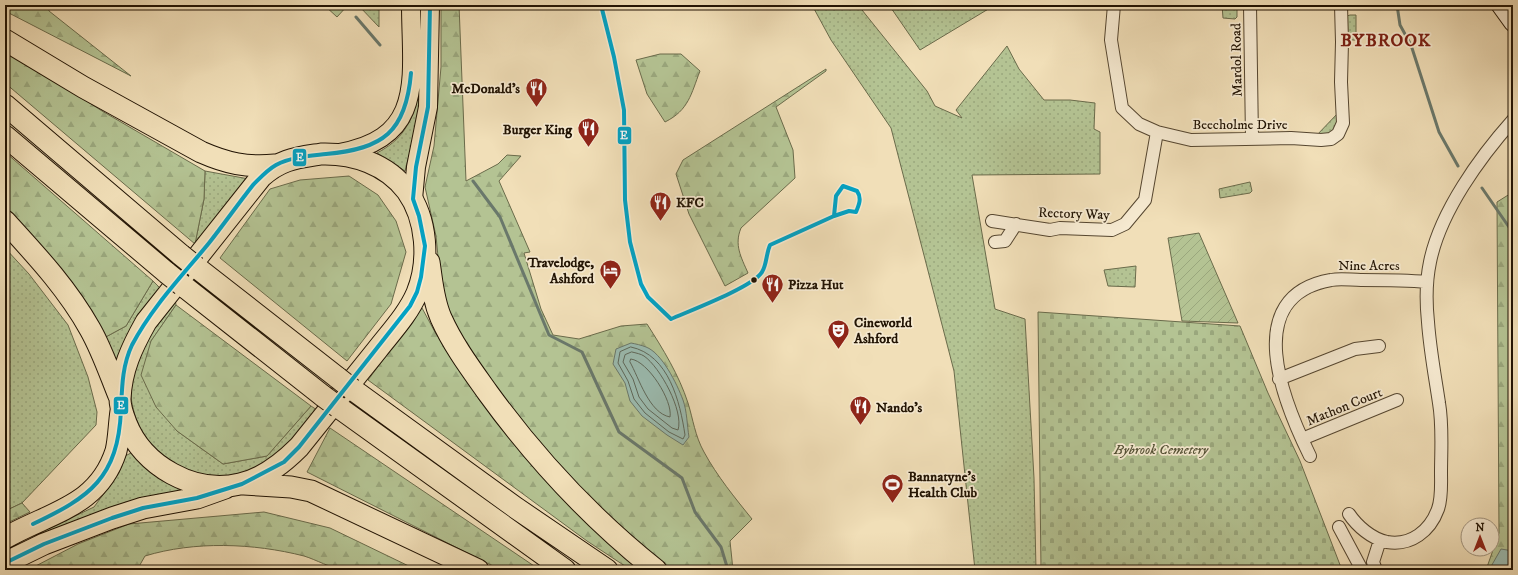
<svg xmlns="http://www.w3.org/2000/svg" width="1518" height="575" font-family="'IM FELL DW Pica',serif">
<defs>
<pattern id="grass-dots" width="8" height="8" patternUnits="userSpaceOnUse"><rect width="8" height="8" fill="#b4c393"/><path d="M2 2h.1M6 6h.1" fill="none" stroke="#9aa77d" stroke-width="1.8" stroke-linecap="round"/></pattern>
<pattern id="forest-firs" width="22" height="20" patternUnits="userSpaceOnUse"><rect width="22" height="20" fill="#b4c393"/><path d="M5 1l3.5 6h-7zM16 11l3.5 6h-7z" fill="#9aa77d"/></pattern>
<pattern id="cemetery-stones" width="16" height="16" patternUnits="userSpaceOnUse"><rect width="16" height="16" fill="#b4c393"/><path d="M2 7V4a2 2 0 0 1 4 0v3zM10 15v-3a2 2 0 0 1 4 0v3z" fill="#9aa77d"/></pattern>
<pattern id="garden-furrows" width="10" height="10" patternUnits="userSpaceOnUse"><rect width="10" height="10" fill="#b4c393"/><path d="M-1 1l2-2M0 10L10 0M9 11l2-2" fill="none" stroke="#9aa77d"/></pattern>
</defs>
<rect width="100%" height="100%" fill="#f1dfb8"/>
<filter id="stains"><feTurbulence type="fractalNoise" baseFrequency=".005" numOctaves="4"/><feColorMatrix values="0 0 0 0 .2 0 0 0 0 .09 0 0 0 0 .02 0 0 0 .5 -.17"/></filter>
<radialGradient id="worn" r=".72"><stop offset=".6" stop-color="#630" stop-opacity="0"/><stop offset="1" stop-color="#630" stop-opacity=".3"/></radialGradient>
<path fill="url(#grass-dots)" stroke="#6a6b4b" d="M358 5H379V27Z
M418 5H424L419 117 405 171 377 153C388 147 398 140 405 129 425 102 418 38 418 5Z
M812 5H858L927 91 935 106 962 118 956 110 1007 46 1019 69 1044 100H1070L1095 103 1094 129 1100 132V174L972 175 995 309 1025 319 1034 478 1036 570H975L954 371 891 128 831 40Z
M889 5H995L920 50Z
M1222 5H1237V17L1235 19 1223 18Z
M1350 15H1356V40H1347V16Z
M1338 113V119L1332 133 1316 136Z
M205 171 249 179 195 244 204 199Z
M1250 182 1252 191 1250 193 1220 198 1219 189Z
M5 248 29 274 68 325 88 377 97 412 96 425 22 503 5 511Z
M1136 266 1135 287 1108 286 1104 270Z
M153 281 160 288 118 359 111 362 102 339 126 326Z
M175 299 176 305 151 341 177 431 223 464 267 456 311 406 317 410C296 439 274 464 239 475 226 479 212 477 200 474 144 462 117 403 137 351 142 339 167 311 175 299Z
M133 452 195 491 37 539 35 535 94 507 119 473 125 456Z"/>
<path fill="url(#forest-firs)" stroke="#6a6b4b" d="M5 5H48L49 11 131 76 5 11Z
M324 5H348L337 17Z
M441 5H459L466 181 498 164 507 155 521 156 499 181 530 252 524 253 541 309 553 335 579 339 621 326 647 324C663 349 679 375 688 403 693 419 695 436 704 452 717 476 735 498 752 519L730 541 733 570H666L629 539 529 434 454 326 442 297 436 236 425 187 434 146 441 67Z
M5 48 102 111 205 171 204 199 195 244 5 83Z
M660 54H681L700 71C691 94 689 110 665 122L647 94 636 60Z
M826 69V71L776 107 793 150 795 178 741 228C734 245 741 257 748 273L725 286 689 214 676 174 683 160Z
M5 152 153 281 126 326 102 339 5 213Z
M349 176 378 195 396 221 406 252 391 304 347 361 220 258 270 189 300 180Z
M1513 192V570H1486L1499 533 1497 202Z
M176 305 311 406 267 456 223 464 177 431 156 407 141 375 151 341Z
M422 308 436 334 499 422 644 570H631L587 541 368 380Z
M330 428 540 570H501L307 472Z
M22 503 30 512 5 524V511Z
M264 512 330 528 417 570C393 570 367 573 344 570 330 568 317 560 304 556 253 543 194 541 145 556L137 570H28L78 544 129 524Z"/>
<path fill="url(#cemetery-stones)" stroke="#6a6b4b" d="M1038 312 1240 326 1268 393 1300 461 1342 570H1041Z"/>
<path fill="url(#garden-furrows)" stroke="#6a6b4b" d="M1199 233 1238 323 1182 321 1168 238Z"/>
<path fill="#9bbcb1" stroke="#6a786b" d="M631 343C636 344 641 345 646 347 662 353 677 384 683 400 687 411 687 425 689 437L683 445 667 435 642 416 630 401 625 383 613 364 616 349Z
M1501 549 1513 551V570H1489Z"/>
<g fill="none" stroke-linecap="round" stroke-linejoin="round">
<path stroke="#5e685a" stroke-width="1" d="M631 347C669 355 680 402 685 435L683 439 669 432 645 413 634 399 628 381 618 363 620 352Z
M632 352C636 353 641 354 644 356 660 367 684 411 678 430L672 428 648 409 639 397 633 379 623 362 625 355Z
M631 359C648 361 673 401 670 417 649 413 639 378 630 362Z"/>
<path stroke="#6a786b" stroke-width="3" d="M1397 5 1400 25 1411 45 1439 132 1458 166
M356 17 380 45
M473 181 500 217 549 335 582 352 619 432 682 478 695 512 721 547 728 570
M1482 188 1511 230 1513 272
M1512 554 1513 535"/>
<defs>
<path id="street" d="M1114 5 1111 40 1122 108 1139 124 1157 132 1191 140 1291 138 1321 140 1331 139 1338 134 1343 123 1341 82 1342 42 1341 5
M1250 5 1252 139
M992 221 1050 230 1060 228 1112 230 1125 224 1145 200 1157 132
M995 242 1005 241 1016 224
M1279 379 1355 349 1379 346
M1302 439 1397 400
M1310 456C1284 403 1239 296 1331 280 1341 278 1351 280 1361 280 1383 280 1405 280 1427 282
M1349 514C1357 526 1372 539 1387 542 1411 546 1430 531 1438 509 1442 498 1441 484 1441 473 1441 450 1443 426 1439 403 1435 376 1430 350 1428 322 1426 303 1426 281 1430 262 1440 212 1480 157 1513 120
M1339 527 1362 570
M1376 570 1373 562 1380 540"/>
<path id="secondary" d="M1500 5 1513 23"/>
<path id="primary" d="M339 153C427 138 411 75 411 5
M413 199 416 167 428 107 430 5"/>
<path id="highway" d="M5 40 83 87 201 152C226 163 247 168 275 165
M5 105 181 255
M5 136 167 273
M321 154C353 153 387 164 407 191 427 219 430 261 417 293 408 314 391 332 377 350 351 382 325 415 299 447 283 463 263 479 240 484 194 495 143 466 126 423 123 415 120 408 120 399 121 370 132 347 146 322L261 177C281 159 296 158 321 154Z
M5 221C36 255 67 288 90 329 102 350 110 374 119 396
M429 262C432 281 433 300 441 318 453 345 471 369 488 393 536 459 592 519 656 570
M196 267 338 378
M182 285 323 396
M352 389 516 508 607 570
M338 407 565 570
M244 484 291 487 311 491 478 570
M5 538C50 512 98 507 116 451 119 439 119 424 121 411
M5 563 44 544 112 518 143 508 197 498 225 488"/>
</defs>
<use href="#street" stroke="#554630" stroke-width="14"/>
<use href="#secondary" stroke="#211303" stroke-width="19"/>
<use href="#primary" stroke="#211303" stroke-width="20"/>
<use href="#highway" stroke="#211303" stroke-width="23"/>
<use href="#street" stroke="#f6ead1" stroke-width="12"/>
<use href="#secondary" stroke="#f6ead1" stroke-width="17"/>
<use href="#primary" stroke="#f1dfb8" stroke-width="18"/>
<use href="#highway" stroke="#f1dfb8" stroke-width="21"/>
<defs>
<path id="highway-bridge" d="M181 255 196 267
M167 273 182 285
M338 378 352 389
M323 396 338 407"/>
</defs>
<use href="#highway-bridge" stroke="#211303" stroke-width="23" stroke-linecap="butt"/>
<use href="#highway-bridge" stroke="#f1dfb8" stroke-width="21"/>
<defs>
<path id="bus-1" d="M601 5 614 57 624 110 625 200 630 242 641 284 648 297 671 319C689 311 753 287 762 272 767 264 766 254 770 245L834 216
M843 186 857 191C862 198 859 205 856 212L849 211 834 216 836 196Z
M33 524C90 497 118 478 121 410 122 388 122 366 132 345 152 307 182 276 209 243 224 224 238 204 253 185 260 178 267 170 276 165 291 157 309 156 326 154 383 149 406 132 411 73
M5 563 44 544 112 518 143 508 197 498 242 484 284 462 299 447 410 306 417 292 421 277 425 246 419 216 413 199 416 167 428 107 430 5"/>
</defs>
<use href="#bus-1" stroke="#f6ead1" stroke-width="7"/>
<use href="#bus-1" stroke="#02a2c4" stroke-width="4"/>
</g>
<defs>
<symbol id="restaurant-pin" viewBox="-11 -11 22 30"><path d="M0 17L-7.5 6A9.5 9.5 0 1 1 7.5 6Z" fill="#8f2418" stroke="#f6ead1"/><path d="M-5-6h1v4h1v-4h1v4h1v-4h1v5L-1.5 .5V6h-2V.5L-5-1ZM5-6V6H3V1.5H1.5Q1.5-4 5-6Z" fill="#fff"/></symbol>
<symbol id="hotel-pin" viewBox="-11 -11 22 30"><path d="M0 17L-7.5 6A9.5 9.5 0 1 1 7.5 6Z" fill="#8f2418" stroke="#f6ead1"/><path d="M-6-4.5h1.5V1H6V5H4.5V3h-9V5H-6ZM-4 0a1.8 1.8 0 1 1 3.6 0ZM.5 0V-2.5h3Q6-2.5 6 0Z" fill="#fff"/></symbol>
<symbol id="theatre-pin" viewBox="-11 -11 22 30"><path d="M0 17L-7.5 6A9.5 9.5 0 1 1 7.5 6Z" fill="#8f2418" stroke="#f6ead1"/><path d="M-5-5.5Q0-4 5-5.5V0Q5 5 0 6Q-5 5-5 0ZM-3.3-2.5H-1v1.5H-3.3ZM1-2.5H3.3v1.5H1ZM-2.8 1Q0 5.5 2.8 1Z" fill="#fff"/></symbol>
<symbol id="stadium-pin" viewBox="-11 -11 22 30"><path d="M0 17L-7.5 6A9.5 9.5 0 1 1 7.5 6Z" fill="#8f2418" stroke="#f6ead1"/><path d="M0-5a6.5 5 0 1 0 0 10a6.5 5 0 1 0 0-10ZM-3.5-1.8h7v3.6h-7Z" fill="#fff"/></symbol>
</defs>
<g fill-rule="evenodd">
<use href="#restaurant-pin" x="524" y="76" width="25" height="34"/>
<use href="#restaurant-pin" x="576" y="116" width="25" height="34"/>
<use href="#restaurant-pin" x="648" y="190" width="25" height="34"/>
<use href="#hotel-pin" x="598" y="258" width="25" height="34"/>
<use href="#restaurant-pin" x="760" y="272" width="25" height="34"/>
<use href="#theatre-pin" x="826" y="318" width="25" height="34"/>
<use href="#restaurant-pin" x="848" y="394" width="25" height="34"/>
<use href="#stadium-pin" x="880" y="472" width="25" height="34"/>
</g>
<circle fill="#211303" stroke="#f6ead1" stroke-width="1.5" cx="754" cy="280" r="3.5"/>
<g text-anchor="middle" stroke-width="3.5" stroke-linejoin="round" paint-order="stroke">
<g font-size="14" fill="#211303" stroke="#f6ead1">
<text transform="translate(1236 60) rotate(-91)" y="5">Mardol Road</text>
<text x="1240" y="129">Beecholme Drive</text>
<text transform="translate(1074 213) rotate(2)" y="5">Rectory Way</text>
<text x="1369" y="270">Nine Acres</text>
<text transform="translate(1344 406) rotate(-22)" y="5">Mathon Court</text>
</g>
<g font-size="14" font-weight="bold" fill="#211303" stroke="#f6ead1" text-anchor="start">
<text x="520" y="93" text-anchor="end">McDonald's</text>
<text x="572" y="134" text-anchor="end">Burger King</text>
<text x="676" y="207">KFC</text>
<text x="594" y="267" text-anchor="end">Travelodge,<tspan x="594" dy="16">Ashford</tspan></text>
<text x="788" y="289">Pizza Hut</text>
<text x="854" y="327">Cineworld<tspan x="854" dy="16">Ashford</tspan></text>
<text x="876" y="412">Nando's</text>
<text x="908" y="481">Bannatyne's<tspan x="908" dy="16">Health Club</tspan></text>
</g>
<g font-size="14" font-style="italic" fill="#545135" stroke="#f6ead1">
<text x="1161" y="454">Bybrook Cemetery</text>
</g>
<g font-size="18" font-weight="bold" letter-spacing="1" fill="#7a1f14" stroke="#f6ead1">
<text x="1386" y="46">BYBROOK</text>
</g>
</g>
<g stroke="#f6ead1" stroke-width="1.5">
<rect x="617" y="126" width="15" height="19" rx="4" fill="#02a2c4"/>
<rect x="292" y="148" width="15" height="19" rx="4" fill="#02a2c4"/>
<rect x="113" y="396" width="16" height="19" rx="4" fill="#02a2c4"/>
</g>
<g font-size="11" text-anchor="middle" font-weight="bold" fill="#fff">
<text x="624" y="139">E</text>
<text x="300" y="161">E</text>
<text x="121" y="409">E</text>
</g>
<rect width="1518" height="575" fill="none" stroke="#f1dfb8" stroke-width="20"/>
<rect x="6" y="6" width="1506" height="563" fill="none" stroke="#211303" stroke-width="2"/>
<rect x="10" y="10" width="1498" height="555" fill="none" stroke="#211303"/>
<g transform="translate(1480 537)"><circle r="19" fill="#f6ead1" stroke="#a1947f"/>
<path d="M0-3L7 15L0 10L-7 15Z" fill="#8f2418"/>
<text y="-6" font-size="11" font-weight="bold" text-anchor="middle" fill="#211303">N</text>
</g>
<rect width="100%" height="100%" filter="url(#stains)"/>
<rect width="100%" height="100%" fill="url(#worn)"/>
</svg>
